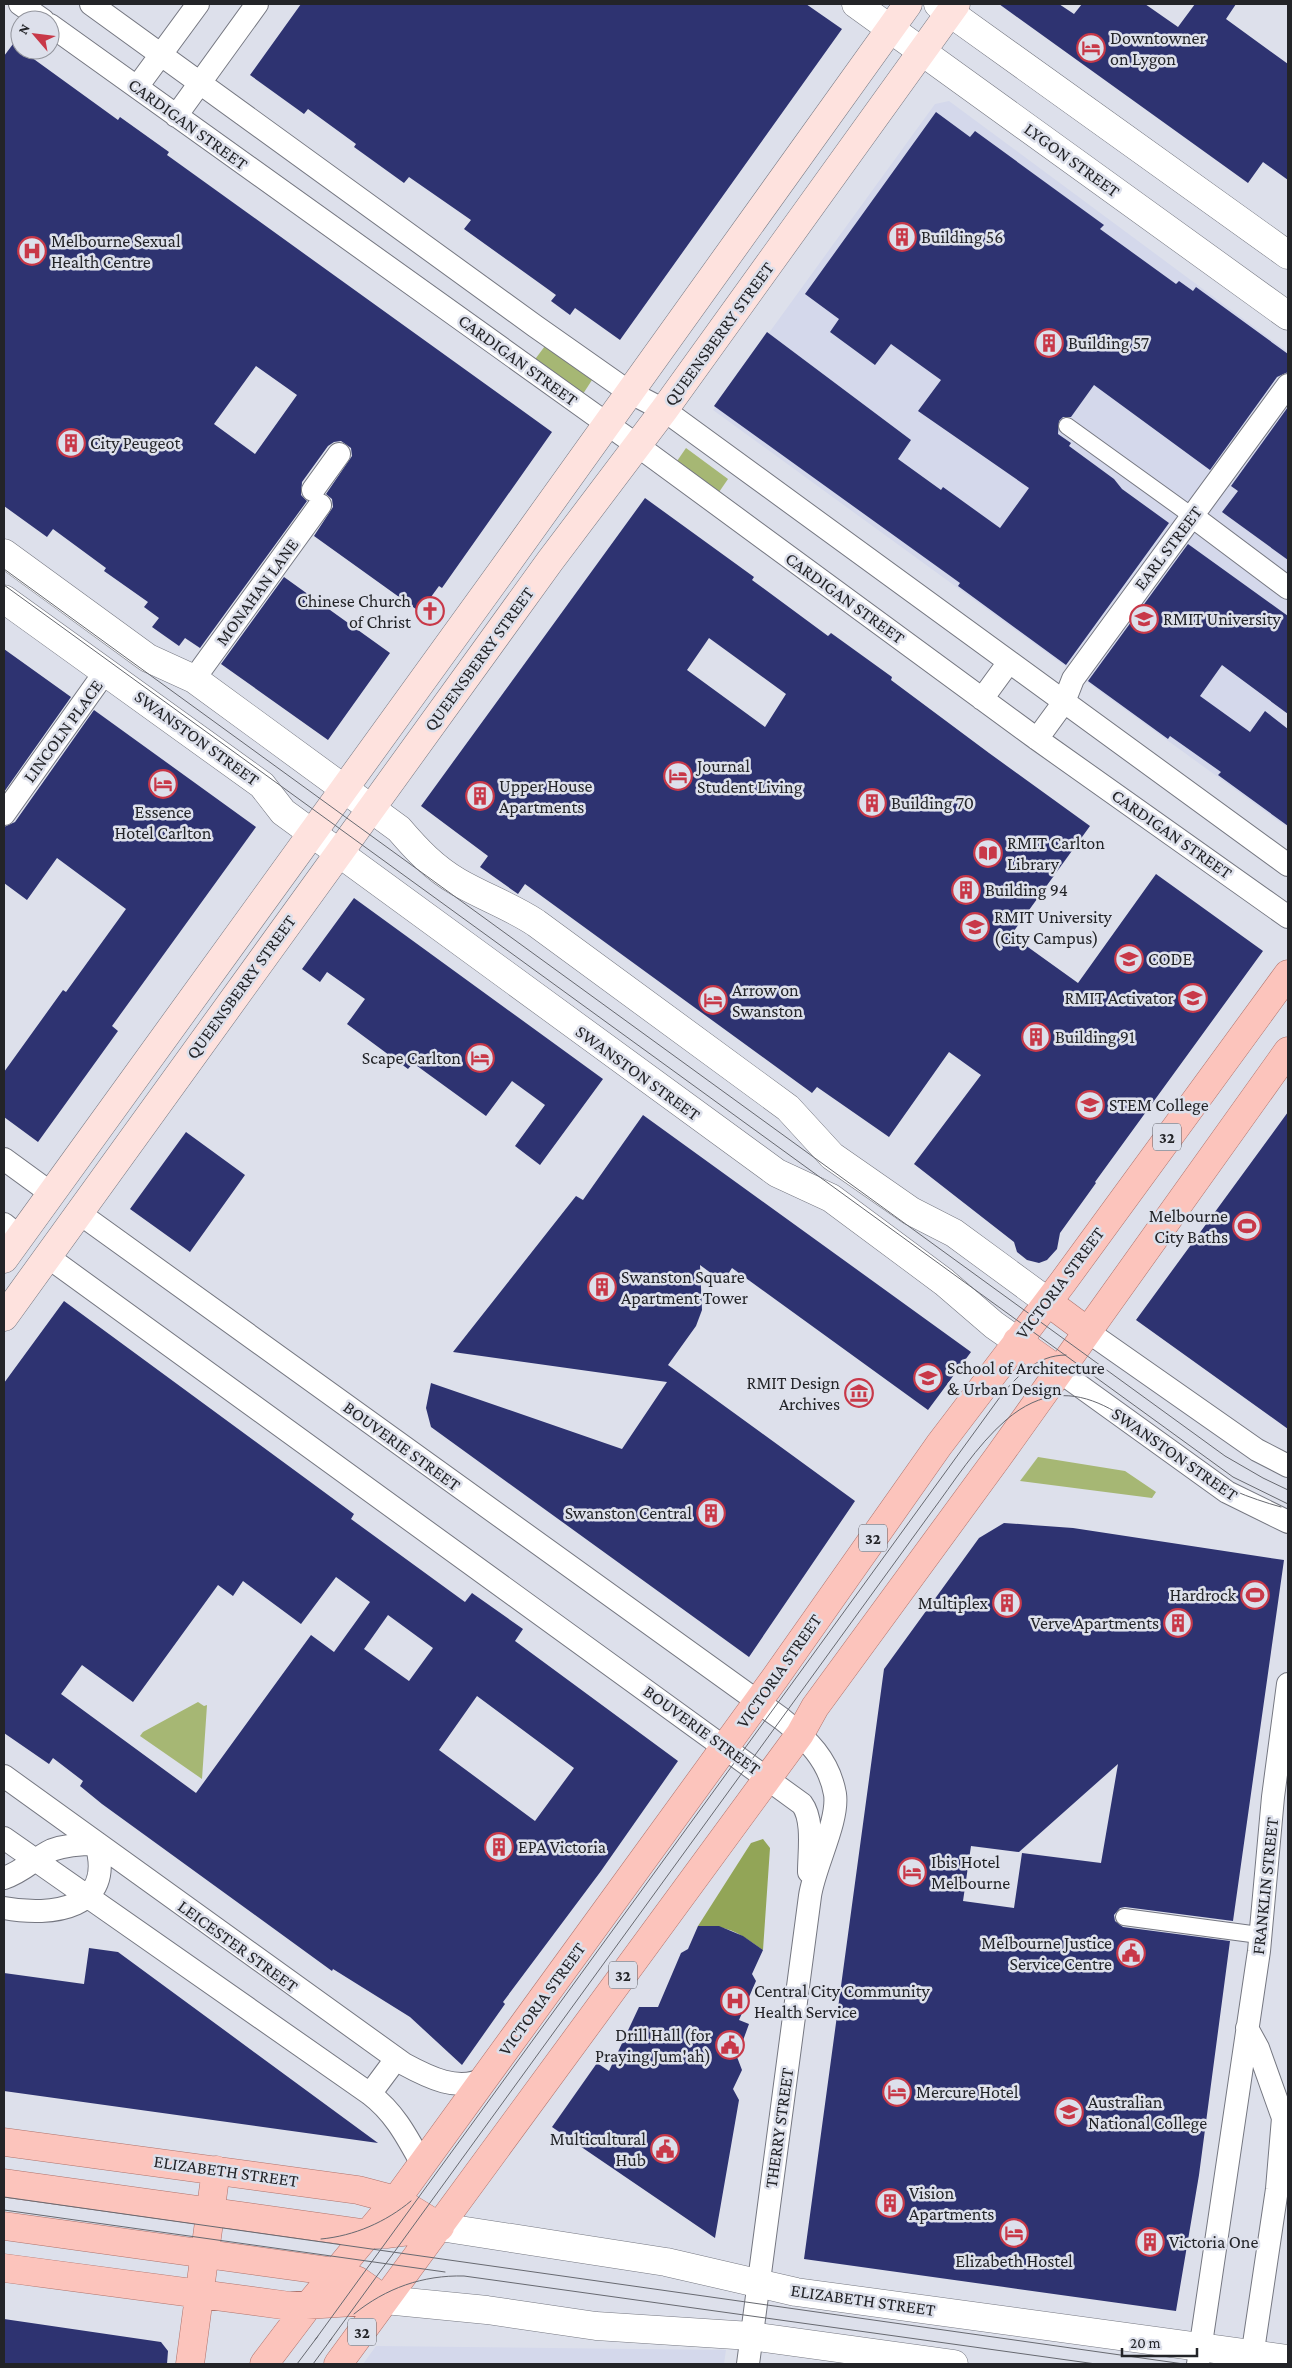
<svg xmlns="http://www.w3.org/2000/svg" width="1292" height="2368" font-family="'Crimson Pro',serif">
<rect width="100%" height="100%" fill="#dde0eb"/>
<path fill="#d4d8eb" d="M949 101 1288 352V828L713 410 935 104Z
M376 2346 726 2350 724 2364H363Z"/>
<path fill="#a6b774" d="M545 346 592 380 581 397 533 362Z
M686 448 728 479 717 495 675 464Z
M1038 1457 1125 1471 1156 1492 1152 1498 1020 1481Z
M198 1702 204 1706 207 1705 202 1779 140 1736 143 1732Z"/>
<path fill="#92a557" d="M763 1839 770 1848 763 1950C739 1933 729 1925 698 1926L751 1843Z"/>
<path fill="#2e3371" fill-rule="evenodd" d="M301 4H806L842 29 620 340 575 308 570 315 551 301 556 295 464 229 471 220 409 177 404 183 354 147 356 144 308 109 304 114 250 75Z
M999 4H1059L1074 14 1082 4H1145L1178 27 1195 4H1236L1226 19 1288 64V180L1263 162 1248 183Z
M13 44 118 120 120 117 169 152 167 155 552 432 442 588 439 586 420 612 314 536 333 507 332 499 326 494 352 456 351 448 341 441 334 442 328 446 302 482 301 495 307 501 200 648 185 638 179 646 152 627 159 618 144 607 148 602 104 571 106 568 53 529 47 537 4 506V56ZM256 366 297 395 255 454 214 424Z
M936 112 970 137 975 131 1104 225 1100 229 1176 284 1179 281 1193 291 1196 287 1288 354V372L1277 377 1210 470 1094 385 1071 417H1063L1059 421 1058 434 1071 443 1069 446 1114 479 1122 489 1169 523 1066 665 958 586 960 583 714 406 767 332 911 440 898 459 941 490 943 487 1000 528 1029 488 918 411 941 380 891 344 875 365 830 332 839 319 805 294Z
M1288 407V560L1222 512 1238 491 1231 486Z
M645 498 754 577 752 580 828 636 831 633 892 677 891 680 989 753 1090 826 1011 935 1078 983 1156 874 1263 951 1095 1182 1096 1183 1060 1233 1057 1249 1047 1260 1039 1263 1027 1260 1017 1252 1014 1242 914 1164 981 1075 949 1052 889 1137 817 1087 812 1093 525 884 518 894 480 867 488 856 421 806ZM709 638 786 694 765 727 687 670Z
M1188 544 1288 616V714L1222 665 1200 696 1250 732 1265 711 1288 729V826L1218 775 1221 772 1170 736 1168 739 1088 681Z
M284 577 390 653 328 740 221 664Z
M4 649 71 697 4 792Z
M94 710 256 827 112 1026 118 1031 38 1142 4 1117V1072L63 990 66 992 126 909 57 858 27 900 4 883V827L15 822Z
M354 898 603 1079 540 1165 515 1146 545 1105 512 1081 486 1116 413 1063 408 1069 347 1024 365 999 327 972 320 982 302 969Z
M1288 1112V1429L1136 1320Z
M643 1115 971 1352 928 1410 732 1268 723 1282 700 1265 702 1310 696 1326 668 1365 855 1501 749 1657 431 1427 426 1408 431 1383 622 1449 667 1382 453 1352 576 1196 583 1200Z
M186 1132 245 1175 190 1252 130 1209Z
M64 1301 354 1514 351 1519 465 1602 472 1593 523 1629 515 1641 678 1761 601 1871 503 2002 505 2004 462 2065 410 2017 333 1969 332 1971 102 1804 80 1786 83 1781 53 1758 49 1764 4 1733V1383ZM336 1577 370 1602 334 1652 311 1635 196 1793 61 1694 82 1665 133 1702 218 1585 233 1596 243 1581 301 1624ZM388 1615 433 1648 409 1681 364 1649ZM477 1696 574 1768 535 1821 439 1750Z
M1004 1523 1073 1528 1284 1560 1233 1921 1125 1907 1120 1908 1114 1915 1115 1921 1123 1927 1230 1941 1199 2175 1176 2311 804 2259 884 1669 979 1538ZM1118 1764 1101 1863 1022 1853 1014 1908 963 1901 971 1846 1019 1852Z
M698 1926H719L743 1936 763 1950 752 1974 756 1981 739 2020 749 2024 737 2057 742 2070 733 2089 739 2100 715 2238 552 2127 597 2063 609 2071 639 2007H658L681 1953 688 1949Z
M89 1948 118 1952 378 2143 4 2091V1973L84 1984Z
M4 2319 161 2342 168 2351 167 2364H4Z"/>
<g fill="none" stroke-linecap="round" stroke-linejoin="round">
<defs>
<path id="pedestrian" d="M1067 426 1192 516
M1124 1917 1259 1935"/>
<path id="minor" d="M20 4 43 20
M91 4 535 326 629 392 664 410 1288 865
M50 25 638 446 1037 739 1288 917
M137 87 198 4
M176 116 257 4
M313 490 339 454
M1192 516 1288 588
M194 679 320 505
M982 699 1009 662
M1037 739 1064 702 1073 679 1288 385
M4 814 105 672
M4 1159 52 1194
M79 1213 782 1719C807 1739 829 1760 835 1794 839 1821 814 1867 810 1896 788 2052 768 2208 748 2364
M4 1224 20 1237
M48 1257 802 1804C814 1820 809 1852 809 1872
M1087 1331 1257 1450 1288 1466
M1059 1371 1227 1492 1288 1522
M4 1776 404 2064C428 2077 459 2093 485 2078
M4 1838 370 2094C395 2113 407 2137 422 2164
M4 1878C23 1872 35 1858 52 1850 66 1845 82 1844 96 1844 116 1909 52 1917 4 1908
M1247 2028 1258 2048 1283 2118 1277 2189 1251 2364
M370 2094 396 2059
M1198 2364 1259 1951 1273 1797 1288 1684"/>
<path id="tertiary" d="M856 4 1288 316
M938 4 1288 255
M4 553 148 658 194 679 399 829C417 850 434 868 458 882 484 897 512 907 536 923L788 1108 832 1156 911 1211 954 1233 1048 1302
M4 599 262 785 283 812 777 1173 831 1198 944 1282 994 1325 1017 1341
M440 2227 666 2262 796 2292 1288 2359
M385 2300 487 2310 596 2326 751 2336 954 2364"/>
<path id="secondary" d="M4 1259 501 572 908 4
M4 1317 550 561 664 410 956 4"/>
<path id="primary" d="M1048 1302 1087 1331
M1017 1341 1059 1371
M4 2142 358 2190 396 2200 440 2227
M4 2183 369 2234H386L440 2227
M4 2226 336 2272 358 2281 385 2300
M4 2268 290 2306 385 2300
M190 2364 216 2170
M264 2364 308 2306 396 2200 775 1678 939 1445 1063 1282 1288 974
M338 2364 800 1734 815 1707 998 1457 1288 1051"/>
</defs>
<use href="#pedestrian" stroke="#757781" stroke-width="18"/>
<use href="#minor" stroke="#757781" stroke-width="24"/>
<use href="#tertiary" stroke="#757781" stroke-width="29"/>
<use href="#secondary" stroke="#757781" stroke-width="29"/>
<use href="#primary" stroke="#af736c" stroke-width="29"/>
<use href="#pedestrian" stroke="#fff" stroke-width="16"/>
<use href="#minor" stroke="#fff" stroke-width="22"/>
<use href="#tertiary" stroke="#fff" stroke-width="28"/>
<use href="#secondary" stroke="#fee2de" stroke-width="28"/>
<use href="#primary" stroke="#fcc4bc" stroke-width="28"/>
<path stroke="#676970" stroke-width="1" d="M4 569 1225 1456 1263 1478 1288 1490
M4 585 1233 1477 1288 1504
M4 2197 1184 2364
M4 2210 445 2272
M321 2239C354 2236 386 2222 411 2201
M354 2314C386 2288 423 2275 464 2276L1096 2364
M315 2340 1000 1397C1017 1376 1037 1355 1066 1355
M329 2342 930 1514C954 1482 976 1446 1006 1420 1077 1359 1134 1427 1191 1467 1218 1486 1249 1498 1281 1507
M297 2364 318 2336
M313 2364 332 2338"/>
</g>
<defs>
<symbol id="hotel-ring" viewBox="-11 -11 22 22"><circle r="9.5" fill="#dde0eb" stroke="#c83848" stroke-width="1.5"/><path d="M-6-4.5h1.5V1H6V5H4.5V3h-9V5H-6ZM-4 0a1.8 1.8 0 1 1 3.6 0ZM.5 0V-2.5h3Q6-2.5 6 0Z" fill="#c83848"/></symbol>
<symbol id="building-ring" viewBox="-11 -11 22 22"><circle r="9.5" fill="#dde0eb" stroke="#c83848" stroke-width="1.5"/><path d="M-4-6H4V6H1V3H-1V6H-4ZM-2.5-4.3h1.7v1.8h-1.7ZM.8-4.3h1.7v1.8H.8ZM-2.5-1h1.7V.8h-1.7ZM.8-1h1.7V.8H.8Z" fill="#c83848"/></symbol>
<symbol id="hospital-ring" viewBox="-11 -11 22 22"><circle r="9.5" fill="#dde0eb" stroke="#c83848" stroke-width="1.5"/><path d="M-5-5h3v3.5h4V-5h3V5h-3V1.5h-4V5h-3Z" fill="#c83848"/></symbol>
<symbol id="church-ring" viewBox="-11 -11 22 22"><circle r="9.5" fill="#dde0eb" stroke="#c83848" stroke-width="1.5"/><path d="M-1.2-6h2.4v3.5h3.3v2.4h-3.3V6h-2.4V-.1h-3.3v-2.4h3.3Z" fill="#c83848"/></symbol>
<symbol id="university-ring" viewBox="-11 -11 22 22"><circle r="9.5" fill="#dde0eb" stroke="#c83848" stroke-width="1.5"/><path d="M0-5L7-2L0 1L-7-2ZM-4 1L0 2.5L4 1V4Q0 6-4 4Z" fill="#c83848"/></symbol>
<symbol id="library-ring" viewBox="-11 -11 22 22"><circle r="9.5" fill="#dde0eb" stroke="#c83848" stroke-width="1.5"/><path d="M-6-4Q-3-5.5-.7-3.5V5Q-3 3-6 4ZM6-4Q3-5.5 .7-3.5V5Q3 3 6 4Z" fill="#c83848"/></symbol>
<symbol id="stadium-ring" viewBox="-11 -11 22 22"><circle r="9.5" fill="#dde0eb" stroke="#c83848" stroke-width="1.5"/><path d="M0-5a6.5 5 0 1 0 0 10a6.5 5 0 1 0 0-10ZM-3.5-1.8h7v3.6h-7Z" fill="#c83848"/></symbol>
<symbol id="museum-ring" viewBox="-11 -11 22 22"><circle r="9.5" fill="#dde0eb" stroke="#c83848" stroke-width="1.5"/><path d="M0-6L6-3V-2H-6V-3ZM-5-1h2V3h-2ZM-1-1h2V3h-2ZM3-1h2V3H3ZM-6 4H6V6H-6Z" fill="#c83848"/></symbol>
<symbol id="civic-ring" viewBox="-11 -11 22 22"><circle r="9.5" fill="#dde0eb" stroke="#c83848" stroke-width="1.5"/><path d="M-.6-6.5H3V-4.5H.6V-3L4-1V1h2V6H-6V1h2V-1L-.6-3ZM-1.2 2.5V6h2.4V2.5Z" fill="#c83848"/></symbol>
</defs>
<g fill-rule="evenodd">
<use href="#hotel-ring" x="1075" y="32" width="32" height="32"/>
<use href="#building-ring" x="886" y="221" width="32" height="32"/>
<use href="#hospital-ring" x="16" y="235" width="32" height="32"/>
<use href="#building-ring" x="1033" y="327" width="32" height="32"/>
<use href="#building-ring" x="55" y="427" width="32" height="32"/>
<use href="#church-ring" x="414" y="595" width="32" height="32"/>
<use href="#university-ring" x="1128" y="603" width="32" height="32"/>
<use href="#hotel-ring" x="662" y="760" width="32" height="32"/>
<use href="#hotel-ring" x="147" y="768" width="32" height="32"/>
<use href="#building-ring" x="464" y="780" width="32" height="32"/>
<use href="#building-ring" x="856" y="787" width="32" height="32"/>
<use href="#library-ring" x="972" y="837" width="32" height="32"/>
<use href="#building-ring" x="950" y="874" width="32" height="32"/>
<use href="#university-ring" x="959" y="911" width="32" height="32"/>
<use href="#university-ring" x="1113" y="943" width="32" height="32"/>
<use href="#university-ring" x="1177" y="982" width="32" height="32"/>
<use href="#hotel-ring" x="697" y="984" width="32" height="32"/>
<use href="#building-ring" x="1020" y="1021" width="32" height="32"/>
<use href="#hotel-ring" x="464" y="1042" width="32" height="32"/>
<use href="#university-ring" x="1074" y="1089" width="32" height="32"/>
<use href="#stadium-ring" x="1231" y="1210" width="32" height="32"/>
<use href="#building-ring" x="586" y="1271" width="32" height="32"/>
<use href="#university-ring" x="912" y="1362" width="32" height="32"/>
<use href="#museum-ring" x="843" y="1377" width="32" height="32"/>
<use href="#building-ring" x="695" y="1497" width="32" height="32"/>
<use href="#stadium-ring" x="1239" y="1579" width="32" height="32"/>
<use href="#building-ring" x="991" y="1587" width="32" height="32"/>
<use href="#building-ring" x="1162" y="1607" width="32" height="32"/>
<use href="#building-ring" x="483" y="1831" width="32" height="32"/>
<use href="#hotel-ring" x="896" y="1856" width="32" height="32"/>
<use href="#civic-ring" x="1115" y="1937" width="32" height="32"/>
<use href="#hospital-ring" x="719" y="1985" width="32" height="32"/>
<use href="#civic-ring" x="714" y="2029" width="32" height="32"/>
<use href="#hotel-ring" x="881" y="2076" width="32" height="32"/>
<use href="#university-ring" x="1053" y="2096" width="32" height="32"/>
<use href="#civic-ring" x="649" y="2133" width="32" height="32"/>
<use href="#building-ring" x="874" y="2187" width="32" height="32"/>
<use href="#hotel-ring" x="998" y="2217" width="32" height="32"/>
<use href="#building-ring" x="1134" y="2226" width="32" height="32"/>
</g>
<g text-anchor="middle" stroke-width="5" stroke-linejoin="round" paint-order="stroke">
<g fill="#dde0eb" stroke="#5b5c62" stroke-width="1">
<rect x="1153" y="1123.5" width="28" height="27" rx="4"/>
<rect x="859" y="1524.5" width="28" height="27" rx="4"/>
<rect x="609" y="1961.5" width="28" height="27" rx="4"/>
<rect x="348" y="2318.5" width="28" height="27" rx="4"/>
</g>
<g font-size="16" font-weight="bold" fill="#232428">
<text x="1167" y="1143">32</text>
<text x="873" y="1544">32</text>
<text x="623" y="1981">32</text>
<text x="362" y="2338">32</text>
</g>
<g font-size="18" fill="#232428" stroke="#dde0eb" text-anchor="start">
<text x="1110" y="44">Downtowner<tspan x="1110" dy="21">on Lygon</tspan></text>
<text x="921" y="243">Building 56</text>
<text x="51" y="247">Melbourne Sexual<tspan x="51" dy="21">Health Centre</tspan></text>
<text x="1068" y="349">Building 57</text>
<text x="90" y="449">City Peugeot</text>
<text x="411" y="607" text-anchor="end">Chinese Church<tspan x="411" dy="21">of Christ</tspan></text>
<text x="1163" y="625">RMIT University</text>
<text x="697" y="772">Journal<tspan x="697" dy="21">Student Living</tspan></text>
<text x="499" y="792">Upper House<tspan x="499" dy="21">Apartments</tspan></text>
<text x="891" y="809">Building 70</text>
<text x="163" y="818" text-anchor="middle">Essence<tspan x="163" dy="21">Hotel Carlton</tspan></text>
<text x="1007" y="849">RMIT Carlton<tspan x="1007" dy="21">Library</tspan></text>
<text x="985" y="896">Building 94</text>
<text x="994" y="923">RMIT University<tspan x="994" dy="21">(City Campus)</tspan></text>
<text x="1148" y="965">CODE</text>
<text x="732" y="996">Arrow on<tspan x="732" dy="21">Swanston</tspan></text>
<text x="1174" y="1004" text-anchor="end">RMIT Activator</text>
<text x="1055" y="1043">Building 91</text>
<text x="461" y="1064" text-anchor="end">Scape Carlton</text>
<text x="1109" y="1111">STEM College</text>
<text x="1228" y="1222" text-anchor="end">Melbourne<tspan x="1228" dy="21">City Baths</tspan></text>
<text x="621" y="1283">Swanston Square<tspan x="621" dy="21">Apartment Tower</tspan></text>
<text x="947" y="1374">School of Architecture<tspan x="947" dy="21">&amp; Urban Design</tspan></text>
<text x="840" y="1389" text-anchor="end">RMIT Design<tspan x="840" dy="21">Archives</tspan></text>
<text x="692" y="1519" text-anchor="end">Swanston Central</text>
<text x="1236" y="1601" text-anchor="end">Hardrock</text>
<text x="988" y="1609" text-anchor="end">Multiplex</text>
<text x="1159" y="1629" text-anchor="end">Verve Apartments</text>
<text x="518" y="1853">EPA Victoria</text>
<text x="931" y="1868">Ibis Hotel<tspan x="931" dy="21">Melbourne</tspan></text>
<text x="1112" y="1949" text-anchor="end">Melbourne Justice<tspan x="1112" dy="21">Service Centre</tspan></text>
<text x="754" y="1997">Central City Community<tspan x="754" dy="21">Health Service</tspan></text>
<text x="711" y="2041" text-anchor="end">Drill Hall (for<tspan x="711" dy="21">Praying Jum'ah)</tspan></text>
<text x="916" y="2098">Mercure Hotel</text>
<text x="1088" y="2108">Australian<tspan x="1088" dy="21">National College</tspan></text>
<text x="646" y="2145" text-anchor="end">Multicultural<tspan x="646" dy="21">Hub</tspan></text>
<text x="909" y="2199">Vision<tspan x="909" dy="21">Apartments</tspan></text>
<text x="1169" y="2248">Victoria One</text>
<text x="1014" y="2267" text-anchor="middle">Elizabeth Hostel</text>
</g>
<g font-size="18" fill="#232428" stroke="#dde0eb">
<text transform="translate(188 124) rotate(36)" y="6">CARDIGAN STREET</text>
<text transform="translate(1072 160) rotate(36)" y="6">LYGON STREET</text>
<text transform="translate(719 334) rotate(-54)" y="6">QUEENSBERRY STREET</text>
<text transform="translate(518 360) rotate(36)" y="6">CARDIGAN STREET</text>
<text transform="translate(1168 548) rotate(-53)" y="6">EARL STREET</text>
<text transform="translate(257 592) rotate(-54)" y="6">MONAHAN LANE</text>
<text transform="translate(845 598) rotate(36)" y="6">CARDIGAN STREET</text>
<text transform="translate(479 659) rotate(-54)" y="6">QUEENSBERRY STREET</text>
<text transform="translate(63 731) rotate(-54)" y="6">LINCOLN PLACE</text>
<text transform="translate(197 738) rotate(36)" y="6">SWANSTON STREET</text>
<text transform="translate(1172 834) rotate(35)" y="6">CARDIGAN STREET</text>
<text transform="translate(241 987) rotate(-54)" y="6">QUEENSBERRY STREET</text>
<text transform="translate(638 1073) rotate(36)" y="6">SWANSTON STREET</text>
<text transform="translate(1060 1283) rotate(-53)" y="6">VICTORIA STREET</text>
<text transform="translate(402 1446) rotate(36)" y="6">BOUVERIE STREET</text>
<text transform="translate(1175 1454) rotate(35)" y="6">SWANSTON STREET</text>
<text transform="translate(779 1671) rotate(-55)" y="6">VICTORIA STREET</text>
<text transform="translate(702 1730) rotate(36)" y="6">BOUVERIE STREET</text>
<text transform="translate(1265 1886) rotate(-84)" y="6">FRANKLIN STREET</text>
<text transform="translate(238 1946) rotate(36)" y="6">LEICESTER STREET</text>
<text transform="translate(542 1999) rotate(-54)" y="6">VICTORIA STREET</text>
<text transform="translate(779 2128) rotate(-82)" y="6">THERRY STREET</text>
<text transform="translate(226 2171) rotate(8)" y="6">ELIZABETH STREET</text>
<text transform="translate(863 2300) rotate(8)" y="6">ELIZABETH STREET</text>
</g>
</g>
<rect width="1292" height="2368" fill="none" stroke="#232428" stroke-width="10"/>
<g transform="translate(35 35) rotate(298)"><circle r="24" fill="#dde0eb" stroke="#93959d"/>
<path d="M0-4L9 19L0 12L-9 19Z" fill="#c83848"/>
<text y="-8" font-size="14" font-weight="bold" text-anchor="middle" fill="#232428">N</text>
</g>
<path d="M1122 2348v8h75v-8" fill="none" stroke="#232428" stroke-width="2.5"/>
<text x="1130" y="2348" font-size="15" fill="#232428" stroke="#dde0eb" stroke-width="4" paint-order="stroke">20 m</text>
</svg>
